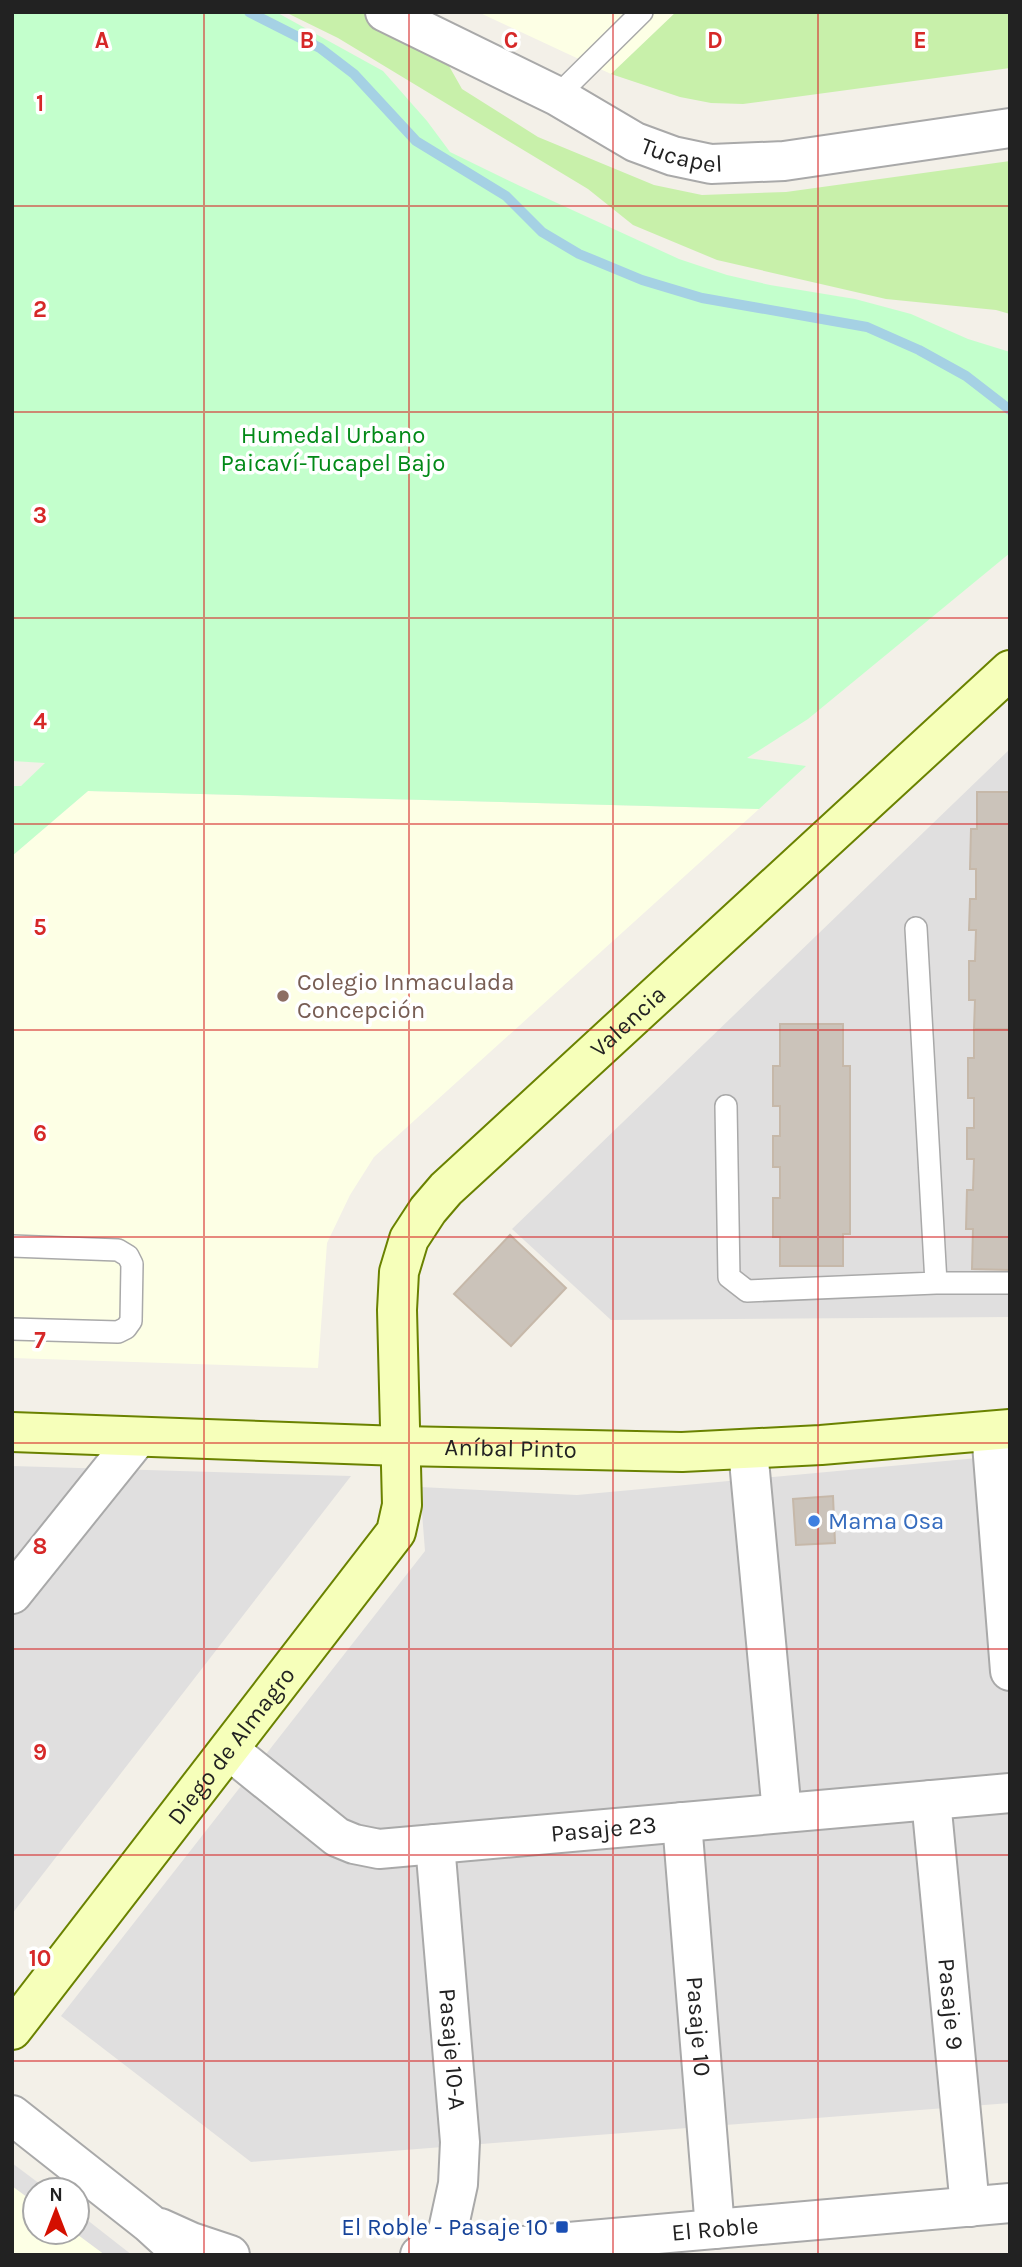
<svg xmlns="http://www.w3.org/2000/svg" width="1022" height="2267" font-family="Karla,sans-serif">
<rect width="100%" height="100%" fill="#f3f0e8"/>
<path fill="#e0dfdf" d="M1010 749V1317L611 1320 512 1229Z
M1010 1455V2103L251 2162 61 2016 425 1551 420 1487 577 1495Z
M12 1466 351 1476 12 1914Z
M12 2163 48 2190H35V2232H77V2212L132 2255H12Z"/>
<path fill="#fdffe5" d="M478 12H676L611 74Z
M88 791 759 809 374 1157 350 1195 327 1243 318 1368 12 1358V856Z
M12 2186 35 2203V2232H74L105 2255H12Z"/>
<path fill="#c8f0aa" d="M285 12H366L404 34 449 66 462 89 538 137 654 185 702 195 786 192 1010 161V314L996 310 886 299 717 260 633 225 588 189 338 38Z
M676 12H1010V68L743 104 711 103 680 97 611 74Z"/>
<path fill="#c3ffcc" d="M12 12H276L383 71 427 121 450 152 520 186 679 259 727 275 770 285 855 299 911 314 968 339 1010 352V553L808 719 747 758 806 766 759 809 88 791 12 856V786H21L45 763 12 761Z"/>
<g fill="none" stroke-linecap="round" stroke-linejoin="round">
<path stroke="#a5d1e4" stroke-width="10" d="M249 12 320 48 354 74 416 141 506 196 542 232 579 254 642 280 702 298 867 327 919 350 966 376 1010 410"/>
</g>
<path fill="#cbc3ba" stroke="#c6b8a9" stroke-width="2" d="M977 792H1010V1029H974L975 1000H969V961H975L976 930H969L970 899H976V869H970L971 829H977Z
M780 1024H843V1066H850V1234H843V1266H780V1237H773V1198H780V1167H773V1136H780V1106H773V1066H780Z
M974 1029H1010V1270L972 1269 973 1229H966L967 1190H973L974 1159H967V1128H974V1098H968V1058H974Z
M510 1235 566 1288 511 1346 454 1294Z
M833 1496 835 1543 796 1545 793 1499Z"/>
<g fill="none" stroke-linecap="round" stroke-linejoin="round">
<defs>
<path id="lane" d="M557 96 642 12
M916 928 936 1283
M726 1106 729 1277 747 1291 936 1283H1010
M12 1246 118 1250 128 1256 132 1264 131 1321 126 1328 118 1332 12 1329"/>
<g id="street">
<path id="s1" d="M385 12 557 96 635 142 673 156 711 164 784 161 1010 128"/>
<path d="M991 1431 1010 1671"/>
<path d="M748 1450 782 1813"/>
<path d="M12 1594 138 1437"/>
<path id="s2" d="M229 1750 337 1837 354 1844 379 1849 1010 1793"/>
<path id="s3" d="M931 1800 970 2207"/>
<path id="s4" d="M682 1822 715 2229"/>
<path id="s5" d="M435 1844 460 2142 458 2184 443 2253"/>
<path d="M12 2115 149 2223 184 2255"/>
<path d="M160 2228 191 2242 230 2255"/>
<path id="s6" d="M420 2255 1010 2203"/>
</g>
<g id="secondary">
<path id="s7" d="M12 1432 400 1446 682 1452 821 1445 1010 1429"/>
<path id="s8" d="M12 2030 396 1532 402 1505 397 1310 399 1272 409 1239 428 1210 446 1189 1010 670"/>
</g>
</defs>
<use href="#lane" stroke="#a9a9a9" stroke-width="24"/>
<use href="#street" stroke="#a9a9a9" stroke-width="42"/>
<use href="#secondary" stroke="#6a8200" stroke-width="42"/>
<use href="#lane" stroke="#fff" stroke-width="21"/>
<use href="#street" stroke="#fff" stroke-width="38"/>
<use href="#secondary" stroke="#f6ffba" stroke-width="38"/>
</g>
<path fill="none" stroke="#d62828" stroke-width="2" stroke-opacity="0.55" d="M204 12V2255M409 12V2255M613 12V2255M818 12V2255M12 206H1010M12 412H1010M12 618H1010M12 824H1010M12 1030H1010M12 1237H1010M12 1443H1010M12 1649H1010M12 1855H1010M12 2061H1010"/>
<circle fill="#8d6e63" stroke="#fff" stroke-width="2.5" cx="283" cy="996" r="7"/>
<circle fill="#3f7fe0" stroke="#fff" stroke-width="2.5" cx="814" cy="1521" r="7"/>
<rect fill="#1a4fb4" stroke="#fff" stroke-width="2.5" x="555" y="2220" width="14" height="14" rx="3.5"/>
<g text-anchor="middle" stroke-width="7" stroke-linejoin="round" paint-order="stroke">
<g font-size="24" fill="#222" stroke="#fff">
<text dy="8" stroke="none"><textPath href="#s1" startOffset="331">Tucapel</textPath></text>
<text dy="8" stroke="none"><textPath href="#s8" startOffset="1234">Valencia</textPath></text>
<text dy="8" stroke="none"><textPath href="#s7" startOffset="499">Aníbal Pinto</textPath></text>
<text dy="8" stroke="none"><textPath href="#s8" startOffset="359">Diego de Almagro</textPath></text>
<text dy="8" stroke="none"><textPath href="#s2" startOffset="408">Pasaje 23</textPath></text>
<text dy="8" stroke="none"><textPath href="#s3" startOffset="205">Pasaje 9</textPath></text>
<text dy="8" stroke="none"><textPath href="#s4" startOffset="205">Pasaje 10</textPath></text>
<text dy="8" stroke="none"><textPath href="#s5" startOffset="206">Pasaje 10-A</textPath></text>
<text dy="8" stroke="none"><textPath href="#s6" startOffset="296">El Roble</textPath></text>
</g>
<g font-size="24" fill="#028917" stroke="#fff">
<text x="333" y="443">Humedal Urbano<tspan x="333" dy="28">Paicaví-Tucapel Bajo</tspan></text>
</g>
<g font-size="24" fill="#785e54" stroke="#fff" text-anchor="start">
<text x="297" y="990">Colegio Inmaculada<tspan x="297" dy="28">Concepción</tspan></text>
</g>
<g font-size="24" fill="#366cbe" stroke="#fff" text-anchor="start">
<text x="828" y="1529">Mama Osa</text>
</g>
<g font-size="24" fill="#164399" stroke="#fff" text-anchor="end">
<text x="548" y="2235">El Roble - Pasaje 10</text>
</g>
</g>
<g font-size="23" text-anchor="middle" font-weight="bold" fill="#d62828" stroke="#fff" stroke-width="7" stroke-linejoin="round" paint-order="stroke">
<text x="102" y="48">A</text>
<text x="307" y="48">B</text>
<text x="511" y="48">C</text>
<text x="715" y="48">D</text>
<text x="920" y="48">E</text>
<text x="40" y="111">1</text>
<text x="40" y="317">2</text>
<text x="40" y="523">3</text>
<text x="40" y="729">4</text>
<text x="40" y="935">5</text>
<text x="40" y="1141">6</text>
<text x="40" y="1348">7</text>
<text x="40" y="1554">8</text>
<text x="40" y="1760">9</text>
<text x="40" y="1966">10</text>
</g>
<rect width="1022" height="2267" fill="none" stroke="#222222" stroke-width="28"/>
<g transform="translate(56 2211)"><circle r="33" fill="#ffffff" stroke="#a7a7a7" stroke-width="2"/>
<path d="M0-5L12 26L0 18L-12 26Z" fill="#d40f00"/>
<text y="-10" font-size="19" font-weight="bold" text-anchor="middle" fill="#222222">N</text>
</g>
</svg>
